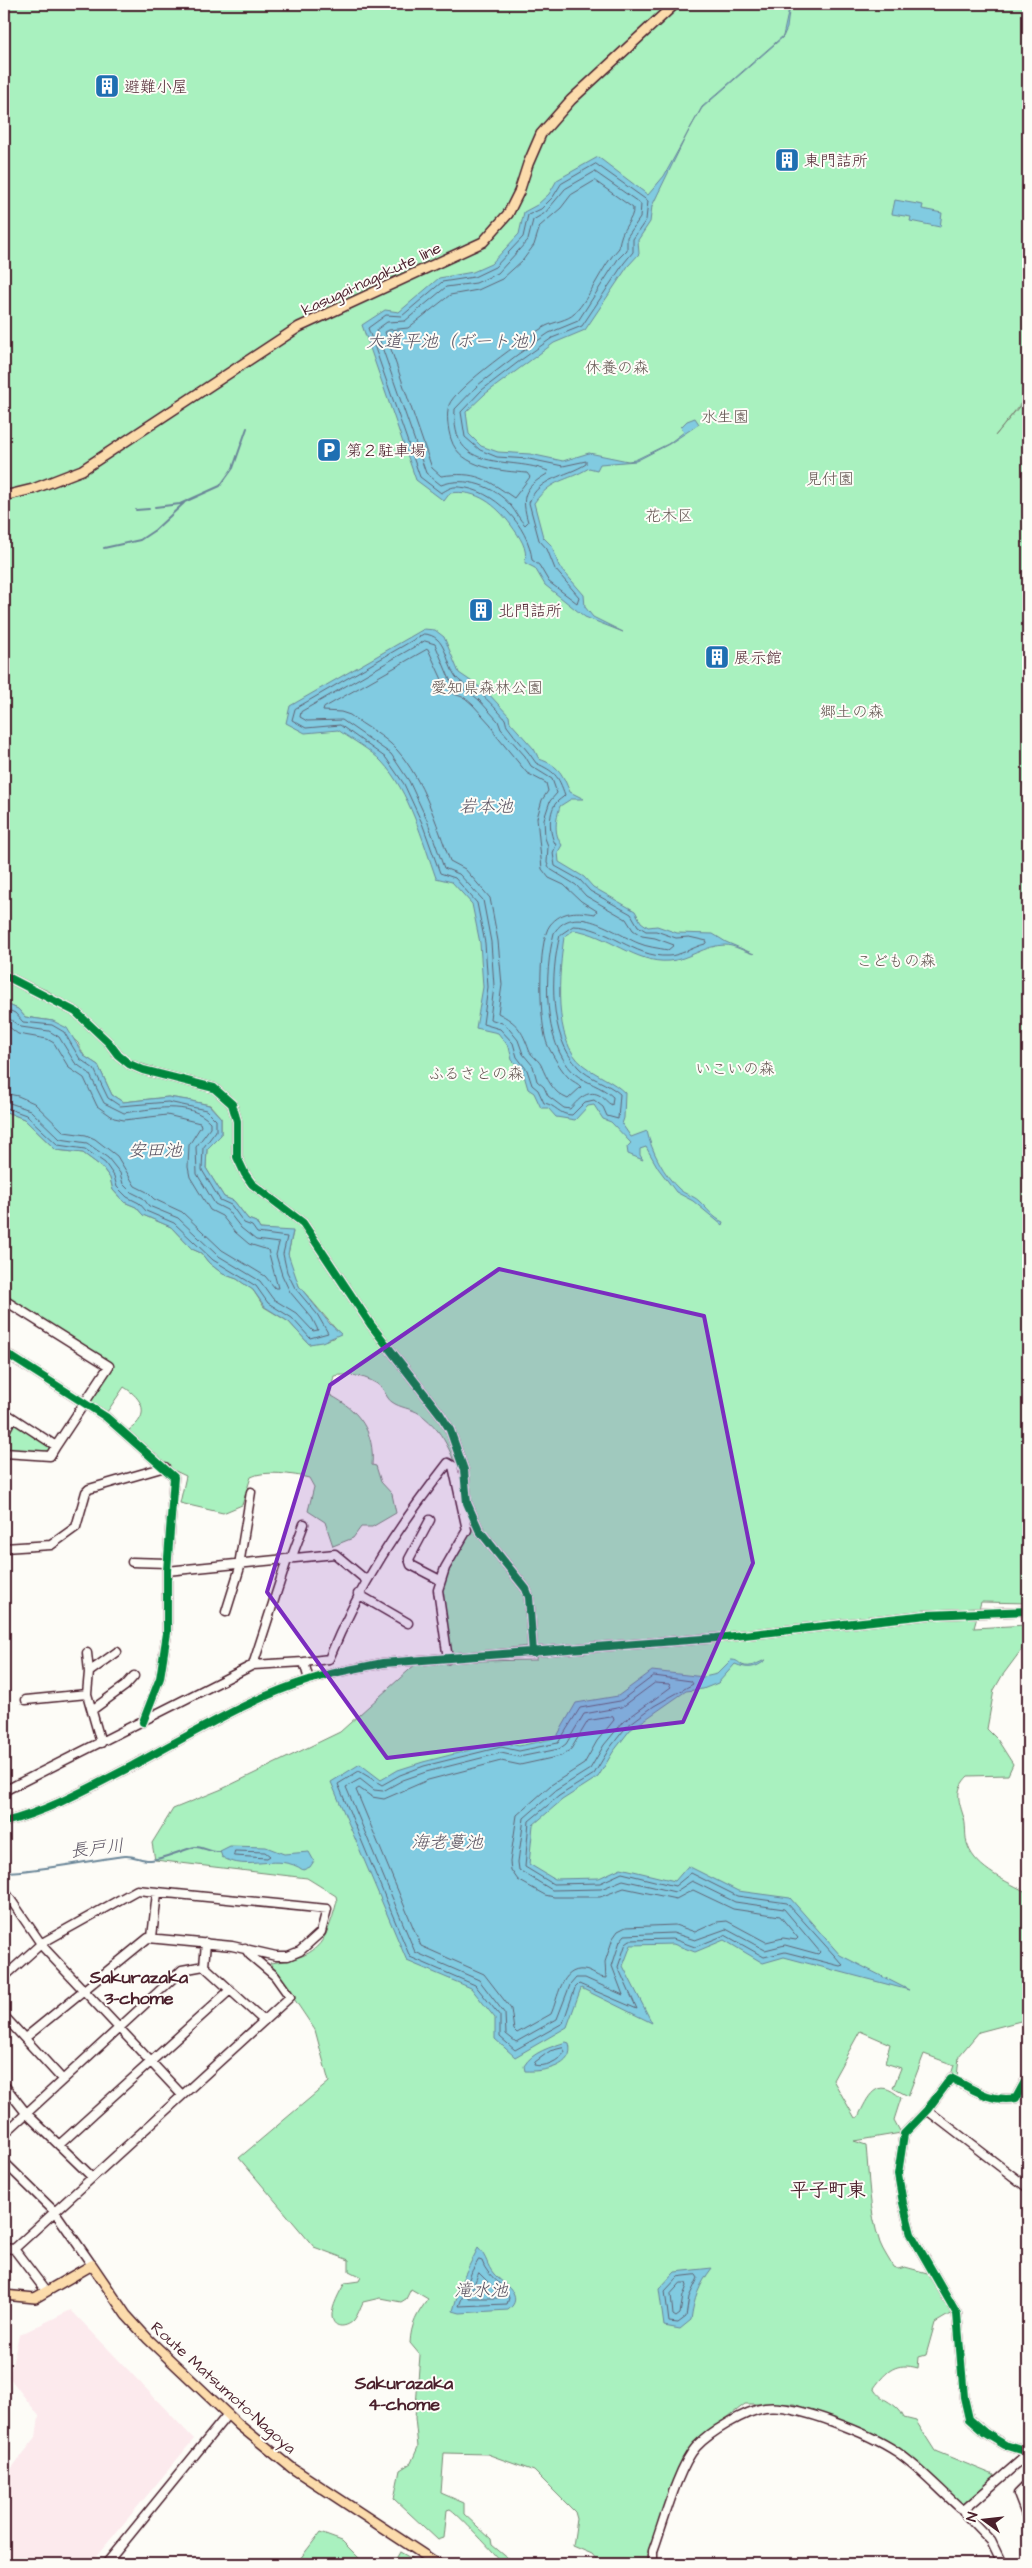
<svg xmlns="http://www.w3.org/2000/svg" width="1032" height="2568" font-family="'Architects Daughter','Klee One',sans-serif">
<rect width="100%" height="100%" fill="#fdfcf7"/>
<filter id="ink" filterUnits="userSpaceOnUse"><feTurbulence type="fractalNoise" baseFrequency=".02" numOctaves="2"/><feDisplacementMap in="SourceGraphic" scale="10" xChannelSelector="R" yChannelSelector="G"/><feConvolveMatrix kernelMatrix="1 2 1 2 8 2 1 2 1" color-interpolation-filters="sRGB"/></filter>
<g filter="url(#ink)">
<path fill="#fceaed" d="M71 2310 194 2439 90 2564H10L4 2559V2478L36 2437 39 2416 9 2377 19 2335Z"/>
<path fill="#a9f1bf" stroke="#7a8875" d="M4 4H1028V382L1022 402 995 436 1023 402 1028 391V1603L981 1602 974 1628 1027 1625 1028 1641 1002 1676 994 1690 987 1729 997 1739 1013 1764 1008 1775 968 1776C955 1789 958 1799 963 1815 967 1825 964 1837 968 1846 976 1869 1008 1882 1028 1893V2019L979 2032 959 2056 957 2078 951 2075 954 2065 924 2054 908 2096 893 2088 901 2068 885 2063 890 2044 860 2031 833 2080 855 2118 858 2117C868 2097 876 2075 901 2098L894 2120 901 2133 854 2141 866 2145C869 2178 869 2211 880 2243 883 2251 889 2259 893 2267L898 2269 905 2267 931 2274 952 2313 935 2323 926 2355 919 2357 918 2368C896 2362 887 2370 874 2388 882 2403 897 2401 904 2418L916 2421 935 2451 994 2475 995 2478 966 2503 960 2504 907 2453 890 2443 794 2404H745L694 2443 683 2458 647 2554V2564H600L592 2554 573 2546 577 2519 575 2512 534 2471 487 2454 444 2453 441 2493 464 2503V2514L491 2539 492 2545 510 2560 511 2564H503C499 2557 455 2511 450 2509L447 2510 444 2538 438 2540 394 2499 400 2470 411 2463 418 2447 415 2418 420 2355 410 2343C411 2324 417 2314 428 2299L411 2289 406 2299 401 2302 380 2298 363 2302C360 2308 358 2315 354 2320 348 2327 334 2330 332 2317 331 2308 340 2291 345 2283L359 2281 361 2277 349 2271V2260L314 2247 239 2158 329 2082 315 2030 270 1963C317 1957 325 1947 337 1901L336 1896 307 1878 155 1860 152 1843 173 1809 222 1789 340 1732 418 1662 536 1660 537 1648 533 1627 532 1593 527 1582 491 1541 469 1502 466 1472 453 1429 339 1274 306 1221 251 1178 243 1163 240 1149 239 1121 222 1090 127 1059 77 1009 48 991 4 971Z
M4 979 74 1014 136 1070 211 1092C246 1107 225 1151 244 1178L295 1220 319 1250 449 1433 460 1466 462 1493C456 1462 447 1433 420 1414 411 1408 400 1408 392 1402 387 1399 385 1391 381 1387 369 1376 348 1373 334 1376L330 1395C359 1410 375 1432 372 1465L376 1466 381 1482 392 1494 396 1513 372 1527H361L353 1538 333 1546 325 1522 308 1511 314 1487 309 1478C294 1474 264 1470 251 1477L242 1505 223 1513 180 1503 186 1476 154 1461 130 1440 129 1430C151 1415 143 1399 124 1387L107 1412 92 1403 91 1399 113 1364 4 1296V1111L24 1119 56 1150 83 1153 102 1167 110 1178 113 1190 124 1202 136 1207 143 1215 171 1227 192 1249 201 1253 209 1263 223 1274 237 1279 253 1290 264 1307 289 1322 309 1344 334 1338 339 1333 299 1286 292 1270 288 1254 293 1232 260 1229 256 1222 248 1219 234 1201 224 1197 206 1168 207 1149 221 1135V1118L210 1105 187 1100 168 1097 123 1102 112 1095 98 1065 84 1056 78 1043 53 1021 25 1017 18 1009 4 1003Z
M16 1424 51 1446 50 1451H4V1439L12 1425Z
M466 1512 480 1537 524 1593 527 1605 529 1646 453 1655 449 1650 440 1598 443 1577 469 1534Z
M320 2533 342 2541 365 2564H296Z
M400 2552 421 2564H393Z"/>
<path fill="#81cbe1" stroke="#6b8698" d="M790 4 787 28 783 37 702 108 688 132 652 206 650 222 638 240 639 254 628 266 585 330 554 343 485 394 466 412 469 434 481 446 498 452 530 454 563 461 589 453 628 461 635 460 668 444 684 432 681 427 687 421 695 418 699 424 669 444 636 461 600 464 597 470 589 468C566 482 552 478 534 503L543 537 552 546 559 566 584 595 585 607 593 617 623 632 585 617 545 585 535 568 525 563C528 547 520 538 511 525 496 505 477 489 450 493L444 501 416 480 362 325 385 310 399 312 439 278 473 272 491 264 519 234 524 212 537 205 549 194 557 180 598 157 648 195 664 176 702 107 783 36Z
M895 200 923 205 922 209 942 213 940 227 910 221 911 217 892 214Z
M424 629 435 630 444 637 459 673 487 692 509 716 510 722 534 749 539 759C560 766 562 774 570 792L584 799H571L560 806C556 820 553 833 562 845L558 852 559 862 584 877 593 887 635 911 641 922 648 927 657 926 677 933 713 934 726 942 754 954C745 952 734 945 725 945 705 945 688 960 669 961 636 964 607 934 574 930L564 937C559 972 552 1041 583 1065 597 1076 613 1081 625 1093L624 1118 622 1124 631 1137 647 1131C651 1150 664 1175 679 1189 685 1195 693 1195 699 1201 707 1208 713 1218 723 1222L722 1225 693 1201 676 1192 658 1168 646 1147 640 1149V1155L643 1160 628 1154 627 1147 631 1143 611 1122 603 1119 594 1105 588 1106 575 1120 556 1117 548 1108H541L534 1093 528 1089 523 1072 512 1060 509 1047 498 1033 476 1028 483 987 480 943 472 904 452 882 436 878C423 841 409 791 382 762 371 750 352 740 338 730L305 733 286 723 290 706Z
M4 1003 18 1009 25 1017 53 1021 67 1028 84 1056 98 1065 112 1095 123 1102 168 1097 187 1100 209 1105 221 1118V1135L207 1149 206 1168 224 1197 234 1201 248 1219 256 1222 260 1229 293 1231 288 1254 299 1286 330 1324 341 1334 322 1342 309 1344 289 1322 265 1307 253 1290 237 1279 223 1274 209 1263 201 1253 192 1249 171 1227 143 1215 136 1207 124 1202 113 1190 110 1178 102 1167 83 1153 56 1150 24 1119 4 1111Z
M731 1660C737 1660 738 1662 742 1665 751 1669 758 1662 766 1660 755 1669 747 1669 735 1664L718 1683 703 1689 686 1691 630 1730 613 1752 598 1777 562 1800 533 1825 529 1864 554 1879 599 1878 621 1868 675 1881 688 1866 738 1891 790 1898 840 1955 909 1990 784 1957 763 1963 724 1940 695 1952 673 1944 631 1945 623 1966 652 2023 581 1988 567 2027 515 2057 495 2039V2018L471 1988 407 1961 331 1782 360 1764 381 1780 398 1770 423 1762 501 1742 519 1746 556 1738 576 1703 618 1696 652 1671 704 1677 717 1674Z
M230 1846 266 1847 284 1854 309 1852 314 1861 310 1867 303 1870C279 1852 247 1873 222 1857L220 1851Z
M566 2042 569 2043C576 2067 542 2072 525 2071L524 2066C532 2052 551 2047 566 2042Z
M478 2248C488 2258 486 2265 494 2274 503 2284 526 2296 508 2310L460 2313 453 2311 461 2282Z
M712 2268C699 2285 694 2298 691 2320L680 2329 664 2326 659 2289 675 2272Z"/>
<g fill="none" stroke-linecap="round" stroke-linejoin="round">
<path stroke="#606474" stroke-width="1" d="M596 164 648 201 646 220 633 239V252L624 263 582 326 552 338 521 360 482 390 461 412 465 437 480 450 497 457 529 459 563 466 586 461V464C566 477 538 477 529 503L539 540 547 549 555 569 579 597 577 603 549 582 539 565 532 560C529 526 494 489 459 487 451 486 447 490 441 493L420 477 368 328 386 315 402 316 442 282 474 277 495 267 523 237 528 215 541 209 553 197 561 184Z
M595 172 641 204 640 218 627 237V250L618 259 578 321 549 333 517 355 478 385 455 409C450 476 511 455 548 471L547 474C523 488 521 497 528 522L525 525C519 519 516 512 511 506 495 486 465 476 441 485L426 473 376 330 387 322 405 321 446 287 476 283 498 273 528 240 533 220 545 213 565 189Z
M595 181 633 208C634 221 620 227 619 248 601 267 592 295 574 314 568 320 554 322 546 326 527 336 455 388 449 405 446 414 448 430 451 439 460 469 503 471 527 473L530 477 514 498C486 479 477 471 441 476L432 468 385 332 389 330 408 328 450 295 478 290 502 279 523 260 534 245 540 226 561 208 571 195Z
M424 634C447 635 445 662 456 677 462 685 473 687 481 694 485 697 503 716 505 719 506 722 506 724 507 726 516 739 528 750 536 763 555 772 558 775 565 795 563 798 558 800 556 803 548 813 549 835 556 845L553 853 555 866 580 880 590 891 631 914 638 926 646 931H656L676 938 689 937 707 941 705 944C693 947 680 956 668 956 634 958 607 926 573 926L560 935C550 974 549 1037 578 1067 589 1079 608 1083 620 1094L618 1119 607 1116 603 1107 594 1100 585 1102 572 1115C559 1115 556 1105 544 1103L538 1090 532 1085 527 1070 517 1057 513 1043 500 1029 483 1024 488 987 485 943 477 903 455 878 440 873 422 823 404 784 386 758 340 725 306 728 292 720 295 709Z
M425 641 435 644 450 680 458 688 468 691 479 700 498 721 501 729 525 756 531 766 552 779 557 793 550 801 544 819 545 838 548 846 547 863 550 869 576 885 586 896 626 919 633 930 642 936 655 938 674 945 668 950C658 948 647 947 638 943 614 933 574 901 554 933 544 973 542 1042 574 1073 585 1083 602 1086 613 1097L612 1105C607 1103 604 1097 599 1095 587 1089 577 1101 570 1109L564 1108 548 1096 544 1087 537 1081 533 1066 523 1054 518 1040 505 1024 490 1019 494 986 491 942 483 900 459 874 444 868 427 820 409 781 391 754 342 720 307 721 300 717 301 712Z
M428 649 445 686 454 694 465 698 473 705 491 725 495 734 527 773 546 783 548 791 542 800 537 818 542 869 549 878 564 885 581 901 597 911 595 914C578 911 562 910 550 925 537 941 539 1028 548 1046 553 1056 561 1070 569 1078 573 1082 578 1083 581 1087L568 1099C553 1093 547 1079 541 1065 538 1059 531 1056 529 1050 522 1030 517 1023 498 1013L502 985 498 941 490 898 465 869 450 861C436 823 424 781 397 750 385 736 364 726 350 715L341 712 323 711 324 708Z
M4 1008 15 1013 23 1022 52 1025 64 1032 80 1059 94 1069 108 1098 120 1106 168 1102 206 1110 216 1120V1131L203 1148 202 1170 220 1200 231 1205 244 1223 252 1226 257 1233 287 1237 283 1254 287 1272 295 1288 317 1314 328 1333 310 1338 292 1318 268 1303 256 1286 213 1260 174 1223 146 1211 139 1203 127 1197 117 1187 114 1176 105 1163 85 1149 58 1145 26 1115 4 1107
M4 1015 21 1027 49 1031 59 1037 75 1063 89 1073 104 1103 124 1113C150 1109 190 1100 210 1122V1128L196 1147 197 1174 215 1204 227 1210 241 1228 256 1240 279 1243 276 1255 282 1275 290 1292 312 1318 318 1330 313 1331 296 1313 273 1299 260 1281 217 1255 178 1218 149 1206 143 1198 131 1192 123 1184 120 1173 108 1158 87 1143 60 1139 30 1110 4 1101
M4 1023 18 1034 47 1039 54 1043 69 1068 84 1078 97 1106 114 1118 124 1120 167 1115 200 1123 201 1126 189 1145 188 1167 190 1177 210 1210 222 1216 235 1232 249 1244 268 1250 278 1288H275L265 1276 222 1250 182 1212 154 1199 147 1192 135 1186 117 1156 95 1139 86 1135 64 1132 34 1103 18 1096 4 1093
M654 1676 691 1681 693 1684 654 1706 627 1726 609 1749 594 1774 559 1796 529 1821 525 1867 553 1884 600 1883 622 1873 675 1886 691 1873 737 1896 787 1903 843 1965 840 1966 785 1952 764 1957 725 1935 695 1947 673 1939 630 1940 626 1943 618 1967 637 2009 579 1984 575 1988 563 2023 515 2050 500 2037V2016L475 1985 410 1957 338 1784 359 1771 382 1785 400 1775 424 1766 501 1747 519 1751 558 1743 580 1708 620 1701Z
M655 1683 669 1684 671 1687 623 1722 604 1745 590 1769 555 1791 524 1818 518 1862 519 1870 552 1890 601 1889 623 1880 675 1892 692 1881 735 1902 784 1909 820 1952 818 1954 785 1945 765 1950 726 1929 695 1940 673 1933 625 1935 620 1941 612 1966 623 1995 585 1978H576L570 1985 557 2019 516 2042 506 2034 505 2014 479 1980 415 1952 346 1787 360 1779 374 1790 383 1791 403 1780 426 1772 501 1753 519 1757 559 1749 566 1744 584 1714 622 1707Z
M613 1717 614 1720 597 1741 584 1764 551 1785 517 1815 510 1862 511 1870 518 1880 545 1895 554 1897H600L624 1888 676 1899 693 1890 733 1909 780 1916 798 1938 796 1940 783 1938 766 1942 727 1921 717 1922 695 1932 675 1925 626 1927 618 1931 613 1938 605 1962 606 1978C598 1978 592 1971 584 1970 561 1967 558 1999 551 2014L517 2033 514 2030 511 2009 484 1974 421 1946 356 1790 359 1788 372 1797 384 1799 428 1780 501 1761 520 1765 561 1756 571 1749 588 1721Z
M235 1851 265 1852 270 1856 267 1858 234 1856Z
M563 2048 565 2052C559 2061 544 2068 534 2065L535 2062 550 2051Z
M479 2260 482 2261C487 2278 506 2284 509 2298L507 2304 459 2306 472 2271Z
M479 2273 500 2294V2298H469Z
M696 2275 698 2278 689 2297 686 2317 678 2323 669 2322 665 2291 678 2277Z
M681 2283H686L687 2286 683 2296 680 2314 676 2317 673 2315 671 2294Z"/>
<path stroke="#6b8698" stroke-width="2" d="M155 507 180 504 220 486 233 468 247 428
M136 510 149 509
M104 548 140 540 155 530 184 503
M4 1872C44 1871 84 1861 125 1856 134 1855 142 1861 151 1860 163 1859 182 1850 195 1847 201 1846 211 1853 220 1852"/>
<defs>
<path id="minor" d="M4 975 76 1012 109 1043 118 1055 129 1064 143 1070 214 1088 232 1104 237 1121V1157L245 1174 252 1184 303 1223 371 1325 440 1414 450 1430 464 1470 467 1503 479 1530 526 1589 529 1597 533 1653
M4 1300 109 1366 56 1446 4 1412
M4 1352 106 1417 174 1477 167 1571V1633L160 1678 143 1722
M4 1433 12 1418
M4 1453 50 1456 56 1446
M430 1520 409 1559 411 1565 440 1580
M4 1548 51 1545 76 1527 86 1492 89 1489 165 1467
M291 1559 304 1524
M132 1562 167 1563
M239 1565 251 1492
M167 1571 335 1554 366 1580
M358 1594 408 1623
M226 1612 241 1564
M87 1653 89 1672 87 1694 101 1743
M304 1662 329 1659C359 1585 399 1526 448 1463L453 1466 467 1530 445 1568 438 1590 448 1659
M253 1665 287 1560
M89 1672 117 1652
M26 1700 87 1694
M92 1710 125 1686 134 1676
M4 1791 253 1665 304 1662 309 1680
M4 1822C49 1811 91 1787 132 1766 189 1736 247 1699 309 1680 333 1672 358 1668 383 1663L716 1638 927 1615 1028 1611
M4 1890 44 1948 182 2095
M152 1937 157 1893
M204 1966 263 2020
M204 1966 206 1943
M4 1977 42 1943 137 1890 327 1909 321 1932 300 1951 288 1956H276L232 1946 148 1938 25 2038
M4 2016 62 2079
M1028 2076 1016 2098C992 2103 972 2089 951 2078L927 2110 904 2134 898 2174 903 2203 911 2234 957 2314 964 2397 969 2419 985 2433 1005 2445 1028 2452
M4 2085 26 2113 92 2177
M927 2110 1028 2188
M4 2134 182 1970 204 1966
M59 2145 230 1990
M4 2162 55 2212 92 2265
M4 2248 14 2249 290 1997 275 1976 250 1955 245 1948
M14 2249 46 2291
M1028 2484 1018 2494 1028 2520
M964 2510 1028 2454
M106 2564 228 2414
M653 2564V2551C663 2524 678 2467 696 2447 710 2432 745 2411 765 2408 797 2404 870 2434 897 2452 919 2467 939 2489 959 2507L964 2510 966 2515 991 2541 1002 2564"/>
<path id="major" d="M4 496 33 489 82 470 299 327 483 242 508 214 519 192 528 164 541 134 571 100 675 4
M4 2295 35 2298 92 2265 126 2315 148 2339 239 2425 292 2468 438 2564"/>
</defs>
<use href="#minor" stroke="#4a1f2b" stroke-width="11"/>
<use href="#major" stroke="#4a1f2b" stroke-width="12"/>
<use href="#minor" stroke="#fdfcf7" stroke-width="8"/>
<use href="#major" stroke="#fcdcac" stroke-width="9"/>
<defs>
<path id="cycleway" d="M4 975 76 1012 109 1043 118 1055 129 1064 143 1070 214 1088 232 1104 237 1121V1157L245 1174 252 1184 303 1223 371 1325 440 1414 450 1430 464 1470 467 1503 479 1530 526 1589 529 1597 533 1653
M4 1352 106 1417 174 1477 167 1571V1633L160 1678 143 1722
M4 1822C49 1811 91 1787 132 1766 189 1736 247 1699 309 1680 333 1672 358 1668 383 1663L716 1638 927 1615 1028 1611
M1028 2076 1016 2098C992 2103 972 2089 951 2078L927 2110 904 2134 898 2174 903 2203 911 2234 957 2314 964 2397 969 2419 985 2433 1005 2445 1028 2452"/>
</defs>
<use href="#cycleway" stroke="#fdfcf7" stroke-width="11"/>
<use href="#cycleway" stroke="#00873e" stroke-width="8"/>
</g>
</g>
<path fill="#7b2cbf" fill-opacity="0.2" stroke="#7b2cbf" stroke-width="4" stroke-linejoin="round" d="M499 1269 704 1316 753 1563 683 1722 387 1758 267 1592 330 1385Z"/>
<defs>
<symbol id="building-square" viewBox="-11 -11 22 22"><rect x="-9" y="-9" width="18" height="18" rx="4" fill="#1f6fb2" stroke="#fdfcf7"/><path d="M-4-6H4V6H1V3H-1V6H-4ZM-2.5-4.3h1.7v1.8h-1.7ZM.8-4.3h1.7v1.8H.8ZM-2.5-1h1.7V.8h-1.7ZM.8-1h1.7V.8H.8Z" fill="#fff"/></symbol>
<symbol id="parking-square" viewBox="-11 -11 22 22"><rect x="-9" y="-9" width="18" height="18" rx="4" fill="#1f6fb2" stroke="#fdfcf7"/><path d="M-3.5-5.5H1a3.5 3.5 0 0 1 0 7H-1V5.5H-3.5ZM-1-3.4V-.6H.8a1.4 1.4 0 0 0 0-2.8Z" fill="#fff"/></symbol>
</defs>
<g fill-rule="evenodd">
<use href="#building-square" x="93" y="72" width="28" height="28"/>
<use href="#building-square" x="773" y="146" width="28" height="28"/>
<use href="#parking-square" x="315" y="436" width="28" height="28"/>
<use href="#building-square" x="467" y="596" width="28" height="28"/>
<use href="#building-square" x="703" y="643" width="28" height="28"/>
</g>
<g text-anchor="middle" stroke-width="4" stroke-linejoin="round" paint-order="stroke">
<g font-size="16" fill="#4a1f2b" stroke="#fdfcf7" text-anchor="start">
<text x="124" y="92">避難小屋</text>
<text x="804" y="166">東門詰所</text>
<text x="346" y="456">第２駐車場</text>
<text x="498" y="616">北門詰所</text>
<text x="734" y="663">展示館</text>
</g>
<g font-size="16" fill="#4a1f2b" stroke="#fdfcf7">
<text transform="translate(371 278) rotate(-25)" y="6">kasugai-nagakute line</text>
<text transform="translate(224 2387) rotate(42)" y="6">Route Matsumoto-Nagoya</text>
</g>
<g font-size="16" fill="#625450" stroke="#fdfcf7">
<text x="617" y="373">休養の森</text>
<text x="725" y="422">水生園</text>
<text x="830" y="484">見付園</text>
<text x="669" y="521">花木区</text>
<text x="487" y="693">愛知県森林公園</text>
<text x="852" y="717">郷土の森</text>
<text x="896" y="966">こどもの森</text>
<text x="735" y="1074">いこいの森</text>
<text x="476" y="1079">ふるさとの森</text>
</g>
<g font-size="18" font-style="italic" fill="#5a5362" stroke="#fdfcf7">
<text x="456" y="347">大道平池（ボート池）</text>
<text x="486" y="812">岩本池</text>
<text x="155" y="1156">安田池</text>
<text x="447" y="1848">海老蔓池</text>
<text transform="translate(97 1848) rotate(-6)" y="6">長戸川</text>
<text x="481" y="2296">滝水池</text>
</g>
<g font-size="18" font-weight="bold" fill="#4a1f2b" stroke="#fdfcf7">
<text x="139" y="1983">Sakurazaka<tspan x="139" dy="21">3-chome</tspan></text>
<text x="404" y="2389">Sakurazaka<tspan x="404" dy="21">4-chome</tspan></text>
</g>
<g font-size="19" font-weight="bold" fill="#4a1f2b" stroke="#fdfcf7">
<text x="828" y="2196">平子町東</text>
</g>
</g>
<rect width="1032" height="2568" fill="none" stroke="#fdfcf7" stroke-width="20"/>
<rect x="10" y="10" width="1012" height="2548" fill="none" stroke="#4a1f2b" stroke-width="2" filter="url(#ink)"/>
<g transform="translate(984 2520) rotate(285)" stroke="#fdfcf7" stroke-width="4" paint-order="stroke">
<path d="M0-4L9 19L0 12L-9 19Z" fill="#4a1f2b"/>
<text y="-8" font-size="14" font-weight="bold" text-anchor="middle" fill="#4a1f2b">N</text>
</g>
</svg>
